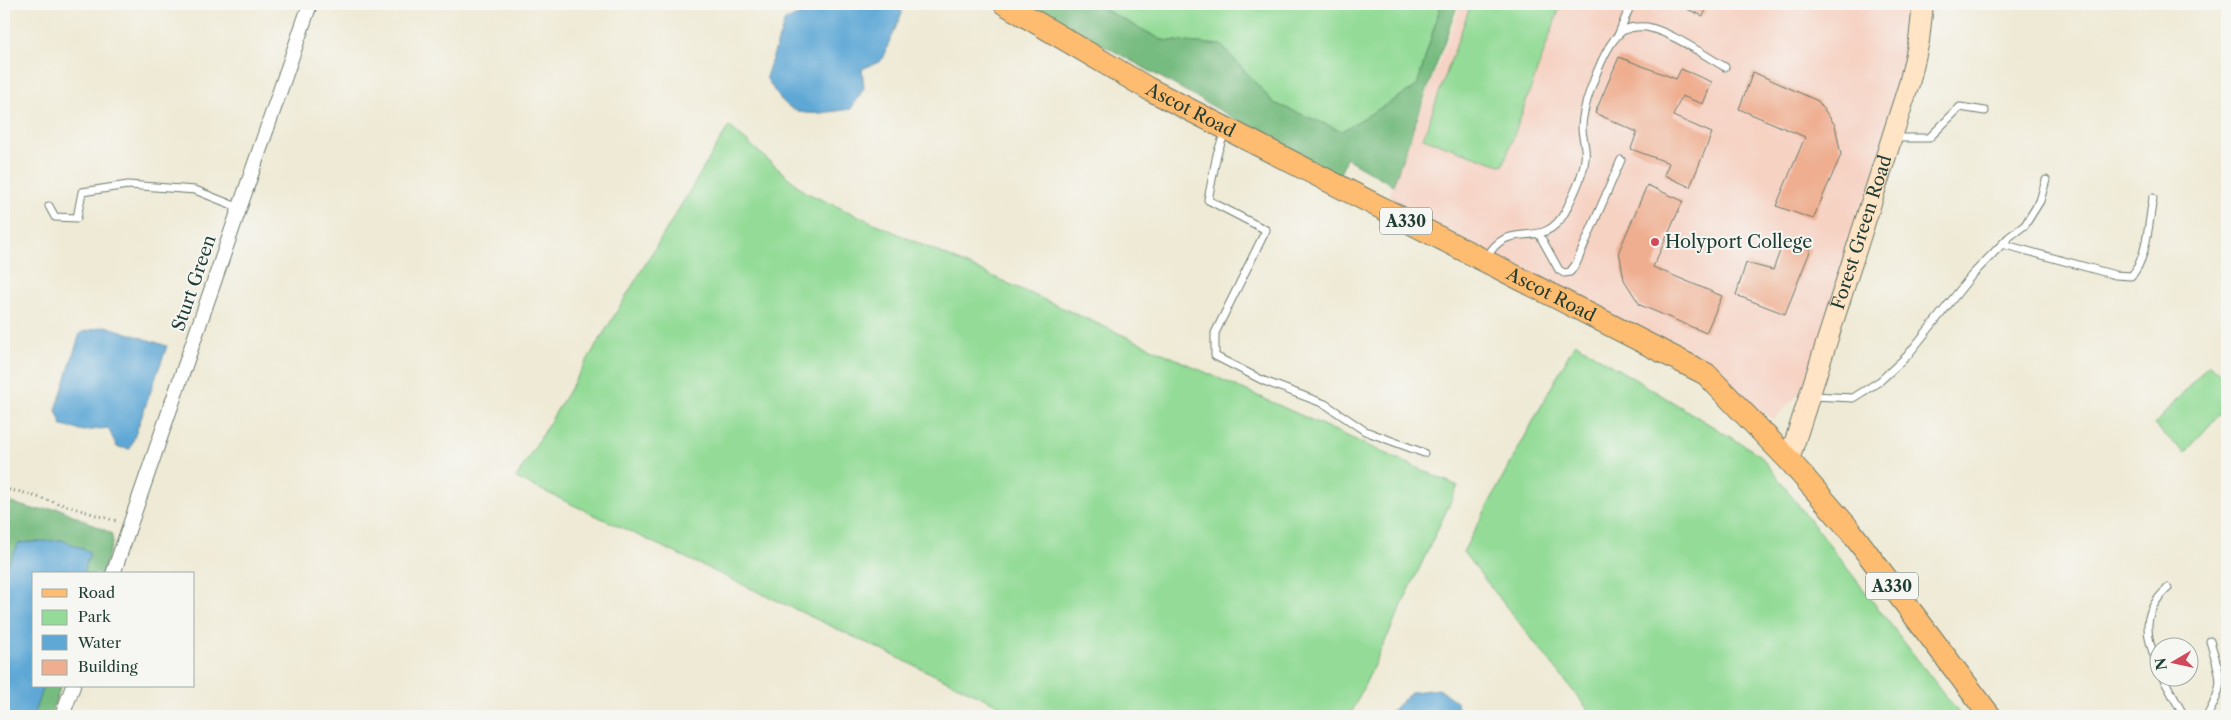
<svg xmlns="http://www.w3.org/2000/svg" width="2231" height="720" font-family="'Libre Caslon Text',serif">
<rect width="100%" height="100%" fill="#f6f6f2"/>
<filter id="ink" filterUnits="userSpaceOnUse"><feTurbulence type="fractalNoise" baseFrequency=".02" numOctaves="2"/><feDisplacementMap in="SourceGraphic" scale="10" xChannelSelector="R" yChannelSelector="G"/><feConvolveMatrix kernelMatrix="1 2 1 2 8 2 1 2 1" color-interpolation-filters="sRGB"/></filter>
<filter id="wash" filterUnits="userSpaceOnUse"><feTurbulence type="fractalNoise" baseFrequency=".0096" numOctaves="4" result="noise"/><feDisplacementMap in="SourceGraphic" scale="20" xChannelSelector="R" yChannelSelector="G"/><feGaussianBlur stdDeviation="1.12" result="paint"/><feColorMatrix in="noise" values="0 0 0 0 0 0 0 0 0 0 0 0 0 0 0 0 0 1.4 0 .05"/><feComposite in="paint" operator="in"/></filter>
<g filter="url(#wash)">
<rect width="100%" height="100%" fill="#efead5"/>
<path fill="#f6d2c3" d="M1461 4H1906L1910 72 1821 345 1800 393 1774 419 1386 204Z"/>
<path fill="#93db96" stroke="#598c65" d="M1094 4H1441L1417 86 1342 131 1274 103 1221 45 1162 40Z
M1471 4H1561L1503 166 1423 138Z
M729 126 805 192 1458 486 1350 716H1022L516 478Z
M1575 343 1760 455 1961 716H1593L1463 552Z
M2209 364 2227 380V405L2185 453 2154 425Z"/>
<path fill="#76bb7f" stroke="#4a7c5a" d="M1030 4H1094L1162 40 1221 45 1274 103 1342 131 1417 86 1441 4H1458L1393 185 1346 158 1339 177Z
M4 501 37 510 58 508 111 533 113 541 102 574H83L90 552 62 540 19 543 4 571Z
M43 686H61L50 716H33Z"/>
<path fill="#5fa8d6" stroke="#3f7285" d="M810 4H899L902 13 881 61 862 69 864 88 851 109C805 115 791 122 766 77L785 20 808 13Z
M106 326 167 346 130 449 117 447 108 428 84 431 62 426 56 410 80 333Z
M62 540 90 552 83 574H34V686H43L33 716H4V638L10 625 4 612V571L19 543Z
M1439 689 1457 702 1459 716H1386L1412 692Z"/>
<g id="blocks">
<path fill="#efae90" d="M1675 4H1709L1703 16Z
M1619 57 1676 79 1681 69 1712 82 1703 104 1682 96 1673 116 1712 133 1690 187 1664 175 1669 163 1631 149 1637 132 1595 113Z
M1753 72 1818 101 1835 125 1841 155 1813 219 1776 206 1805 137 1739 109Z
M1647 185 1683 201 1653 267 1722 296 1706 333 1640 305 1624 280 1619 251Z
M1784 240 1811 249 1785 314 1736 295 1746 263 1773 270Z"/>
</g>
</g>
<g filter="url(#ink)">
<use href="#blocks" fill-opacity="0" stroke="#687a6c" stroke-width="1"/>
<g fill="none" stroke-linecap="round" stroke-linejoin="round">
<defs>
<path id="service" d="M1619 33 1631 4
M1225 132 1217 154 1208 200 1266 230 1215 333V356L1264 381 1325 404 1365 431 1424 453
M1893 138H1929L1960 107 1985 111
M49 206 55 217 77 218 82 192 128 185 195 190 240 208
M1539 234 1559 270 1564 273 1570 272 1576 264 1621 160
M2002 244 2115 275 2131 276C2147 261 2149 219 2153 198
M1486 259C1508 215 1542 254 1565 212 1573 196 1583 176 1585 159 1587 148 1582 138 1582 128 1582 106 1603 49 1619 34 1625 27 1639 26 1647 27 1671 32 1704 55 1725 67
M1813 396 1853 398 1880 381 1907 356 1972 275 2009 237 2025 225 2040 201 2046 180
M2158 666C2145 635 2141 612 2168 588
M2163 678 2184 716
M2207 716C2227 682 2220 676 2210 641"/>
<path id="minor" d="M113 574 310 4
M62 716 73 686"/>
<g id="secondary">
<path id="s1" d="M1789 460 1909 84 1919 41 1923 4"/>
</g>
<g id="primary">
<path id="s2" d="M1005 4 1149 89 1706 374 1789 460 1849 529 1990 716"/>
</g>
</defs>
<use href="#service" stroke="#687a6c" stroke-width="9"/>
<use href="#minor" stroke="#687a6c" stroke-width="16"/>
<use href="#secondary" stroke="#687a6c" stroke-width="22"/>
<use href="#primary" stroke="#687a6c" stroke-width="24"/>
<path stroke="#687a6c" stroke-width="3" stroke-dasharray="1 4" stroke-linecap="butt" d="M4 489 21 492 116 521"/>
<use href="#service" stroke="#fff" stroke-width="7"/>
<use href="#minor" stroke="#fff" stroke-width="14"/>
<use href="#secondary" stroke="#ffe4c6" stroke-width="20"/>
<use href="#primary" stroke="#febc70" stroke-width="22"/>
</g>
</g>
<circle fill="#d1495b" stroke="#f6f6f2" stroke-width="2" cx="1655" cy="242" r="5"/>
<g text-anchor="middle" stroke-width="4" stroke-linejoin="round" paint-order="stroke">
<g fill="#f6f6f2" stroke="#60746d" stroke-width="1">
<rect x="1380" y="207.5" width="52" height="27" rx="4"/>
<rect x="1866" y="572.5" width="52" height="27" rx="4"/>
</g>
<g font-size="16" font-weight="bold" fill="#1f3d34">
<text x="1406" y="227">A330</text>
<text x="1892" y="592">A330</text>
</g>
<g font-size="18" fill="#1f3d34" stroke="#f6f6f2">
<text dy="6" stroke="none"><textPath href="#s2" startOffset="214">Ascot Road</textPath></text>
<text dy="6" stroke="none"><textPath href="#s1" startOffset="239">Forest Green Road</textPath></text>
<text transform="translate(194 283) rotate(-71)" y="6">Sturt Green</text>
<text dy="6" stroke="none"><textPath href="#s2" startOffset="619">Ascot Road</textPath></text>
</g>
<g font-size="18" fill="#1f3d34" stroke="#f6f6f2" text-anchor="start">
<text x="1665" y="248">Holyport College</text>
</g>
</g>
<rect width="2231" height="720" fill="none" stroke="#f6f6f2" stroke-width="20"/>
<rect x="32" y="572" width="162" height="115" fill="#f6f6f2" stroke="#a0aca6"/>
<rect x="42" y="589" width="25" height="8" fill="#febc70" stroke="#a0aca6"/>
<text x="78" y="598" font-size="15" fill="#1f3d34">Road</text>
<rect x="42" y="610" width="25" height="15" fill="#93db96" stroke="#a0aca6"/>
<text x="78" y="622" font-size="15" fill="#1f3d34">Park</text>
<rect x="42" y="635" width="25" height="15" fill="#5fa8d6" stroke="#a0aca6"/>
<text x="78" y="648" font-size="15" fill="#1f3d34">Water</text>
<rect x="42" y="660" width="25" height="15" fill="#efae90" stroke="#a0aca6"/>
<text x="78" y="672" font-size="15" fill="#1f3d34">Building</text>
<g transform="translate(2174 662) rotate(261)"><circle r="24" fill="#f6f6f2" stroke="#a0aca6"/>
<path d="M0-4L9 19L0 12L-9 19Z" fill="#d1495b"/>
<text y="-8" font-size="14" font-weight="bold" text-anchor="middle" fill="#1f3d34">N</text>
</g>
</svg>
